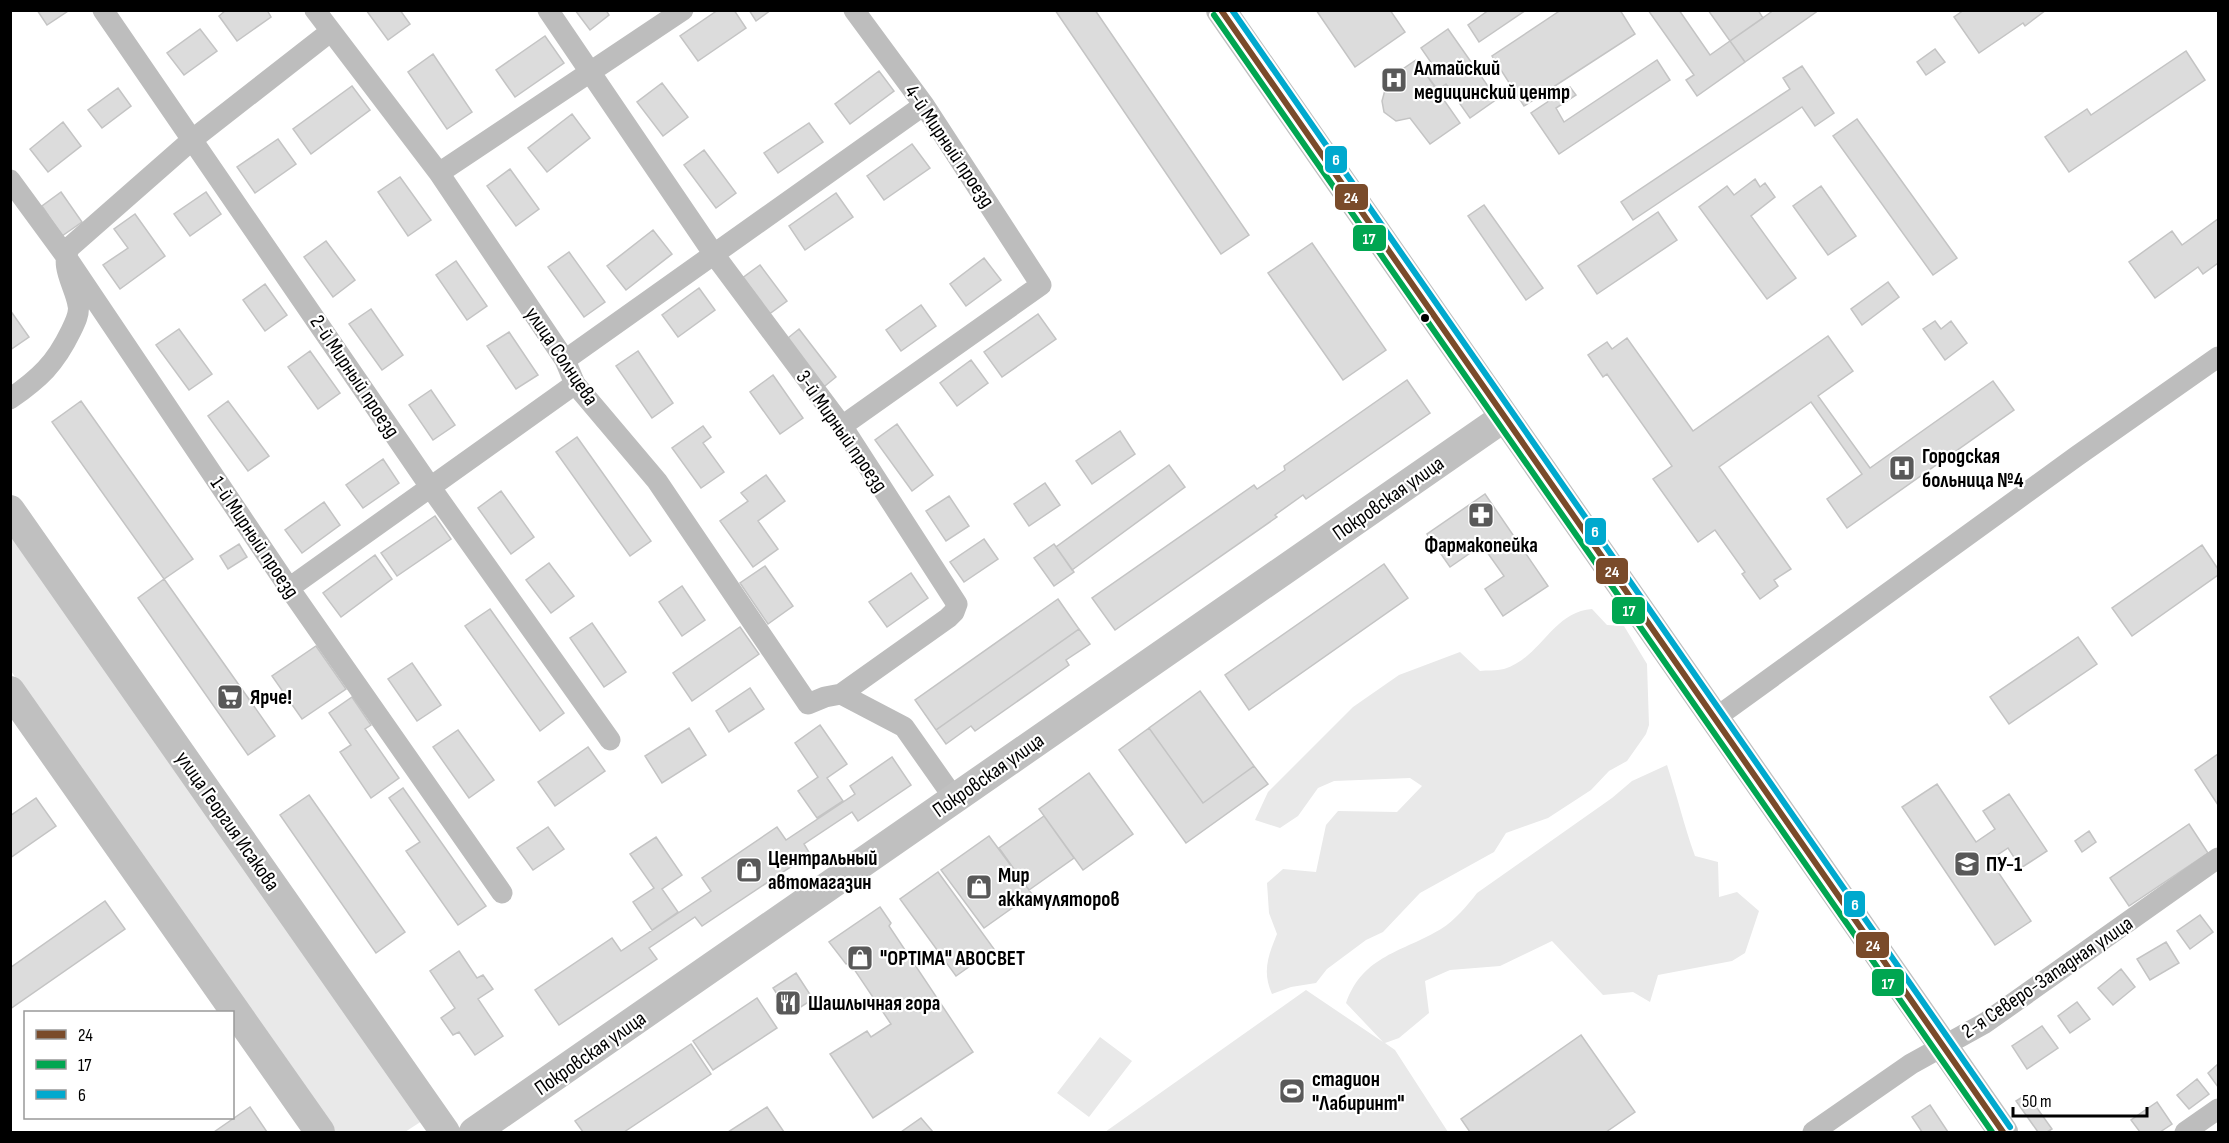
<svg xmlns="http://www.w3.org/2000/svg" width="2229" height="1143" font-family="'Sofia Sans Condensed',sans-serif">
<rect width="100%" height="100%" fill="#fff"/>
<path fill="#e9e9e9" d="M10 525 425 1119 405 1132H333L11 671Z
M1592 609 1607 625 1624 626 1647 664 1649 725 1646 734 1627 761 1609 771 1591 790 1548 818 1506 833 1494 852 1420 893 1383 932 1366 940 1327 969 1316 983 1291 987 1272 994C1262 972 1268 956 1277 934L1269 913 1267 883 1283 869 1316 872 1326 825 1338 811 1397 812 1422 786 1410 778 1334 781 1318 788 1298 816 1280 828 1255 820 1268 792 1353 707 1399 675 1460 652 1480 671C1487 670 1496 671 1504 669 1541 658 1552 612 1592 609Z
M1667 765C1677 795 1684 826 1695 856L1718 862 1719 897 1737 892 1759 911 1745 953 1732 961 1658 975 1650 1002 1633 992 1603 995 1552 941 1500 966 1450 970 1425 981 1429 1013 1399 1038 1385 1043 1395 1050 1448 1132H1105L1306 990 1383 1042 1346 1003C1363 955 1403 952 1441 929 1455 920 1467 906 1477 893L1612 798 1632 781Z
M1100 1037 1132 1061 1089 1117 1057 1093Z"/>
<path fill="#dcdcdc" stroke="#c4c4c4" stroke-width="1.5" d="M37 10H68V11L47 25Z
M226 10H267L271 17 237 41 219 16Z
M366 10H400L410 24 388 40Z
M575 10H606L609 15 590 30Z
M718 10H734L746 28 698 61 680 36Z
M749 10H771L756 21Z
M1055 10H1095L1249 235 1221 254Z
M1316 10H1390L1405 32 1355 67Z
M1489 10H1526L1479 42 1468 25Z
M1561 10H1620L1635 34 1524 106 1492 56Z
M1648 10H1679L1710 55 1730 41 1745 62 1697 96 1686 80 1694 75Z
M1708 10H1758L1763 18 1730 41Z
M1774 10H1819L1745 62 1730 41Z
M1964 10H2046L2025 26 2023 23 1979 53 1954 17Z
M200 29 217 51 184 75 167 53Z
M1448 29 1497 99 1470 118 1446 84 1438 90 1428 77 1437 71 1421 48Z
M545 36 564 63 515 97 496 70Z
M1935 49 1945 62 1926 75 1917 62Z
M2186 51 2205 80 2069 172 2045 137 2087 109 2091 115Z
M433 54 472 112 447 129 408 72Z
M1416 60 1460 123 1430 144 1410 118 1396 121 1384 112 1382 101 1388 79Z
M1657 60 1670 80 1559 154 1531 113 1570 87 1576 95 1556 108 1564 122Z
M1802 66 1834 113 1815 126 1802 107 1633 220 1621 202 1790 89 1783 78Z
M879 71 894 91 850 124 835 104Z
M662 83 688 117 663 136 637 102Z
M352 86 370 110 311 154 293 129Z
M118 88 131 106 102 128 88 110Z
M572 114 590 138 547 172 528 148Z
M1857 119 1957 258 1933 275 1833 136Z
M63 122 81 146 48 172 30 149Z
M809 123 823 142 778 173 764 153Z
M278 139 296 164 255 193 237 167Z
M912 144 930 168 884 200 867 176Z
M704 150 736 193 716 208 684 165Z
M510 169 539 209 516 226 487 186Z
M400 177 431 220 408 236 378 192Z
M1755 179 1760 187 1765 183 1775 197 1751 216 1796 278 1767 299 1699 207 1727 186 1734 195Z
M1821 186 1856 236 1828 255 1793 206Z
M61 192 82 222 62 236 42 206Z
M206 192 221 214 190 236 174 214Z
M836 193 853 217 805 250 789 226Z
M1484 205 1543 288 1526 300 1468 216Z
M1658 212 1677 240 1597 294 1578 266Z
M135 214 165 256 120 289 103 265 128 248 114 229Z
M2218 219V263L2203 274 2198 267 2155 298 2129 262 2172 231 2182 245Z
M653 230 672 254 626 290 607 266Z
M326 241 355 280 333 297 304 257Z
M1312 243 1386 350 1343 380 1268 273Z
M569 252 605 302 584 317 548 267Z
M984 258 1001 280 966 306 950 284Z
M456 261 487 306 467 320 436 275Z
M760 265 787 301 768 315 741 279Z
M1888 282 1899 297 1862 325 1851 309Z
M265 284 287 315 265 331 243 300Z
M699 288 715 310 678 337 662 315Z
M921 305 936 326 901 351 886 330Z
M371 309 403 355 382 370 349 324Z
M10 310 29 337 10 350Z
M1038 314 1056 339 1002 377 984 352Z
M1935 321 1941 329 1951 321 1967 343 1945 360 1923 329Z
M179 329 212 374 189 390 156 345Z
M799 329 836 377 820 390 783 342Z
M509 332 538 375 516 389 487 346Z
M1828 336 1853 371 1818 396 1870 468 1993 381 2014 410 1847 528 1827 499 1862 474 1811 402 1719 467 1791 569 1774 580 1778 586 1760 599 1742 574 1745 572 1715 530 1698 542 1653 479 1672 466 1607 374 1603 377 1588 355 1607 342 1612 349 1627 338 1693 431Z
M310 351 340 393 318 409 288 367Z
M638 351 673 403 652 418 616 366Z
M971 360 988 383 957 406 940 383Z
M773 375 803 418 780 434 750 392Z
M1407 380 1430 413 1306 499 1303 495 1275 515 1277 517 1115 630 1092 598 1254 485 1257 489 1285 470 1284 466Z
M431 390 455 425 433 440 409 405Z
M81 401 193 559 164 579 52 422Z
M228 401 269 456 248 471 208 416Z
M897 424 933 475 912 491 875 440Z
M703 426 711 437 703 443 724 472 701 488 672 448Z
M1120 431 1135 454 1092 484 1076 461Z
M577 437 651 541 630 556 556 452Z
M383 459 399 483 363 508 346 485Z
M1169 465 1185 487 1072 570 1056 547Z
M766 475 785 501 758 521 778 549 753 567 720 521 748 501 741 493Z
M1045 483 1060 505 1029 526 1014 504Z
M501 491 534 537 511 554 478 508Z
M1485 494 1548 586 1503 616 1485 589 1504 576 1482 545 1450 567 1427 534Z
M949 496 969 526 946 541 926 511Z
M324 502 340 525 302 553 285 530Z
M435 516 451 539 397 576 381 553Z
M984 539 998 559 964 582 950 562Z
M239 544 247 557 228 569 220 556Z
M1054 544 1074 572 1054 586 1034 558Z
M2202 545 2218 569V575L2132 636 2112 608Z
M375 555 392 579 341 617 323 593Z
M549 563 574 596 551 613 526 580Z
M1384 564 1408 598 1249 710 1225 675Z
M765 566 793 606 768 624 740 583Z
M911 573 928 598 887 627 869 602Z
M164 579 275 736 248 755 138 598Z
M682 586 705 620 682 636 659 602Z
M1058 599 1079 629 936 730 915 700Z
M490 609 564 713 540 731 465 626Z
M592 623 626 672 604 687 570 638Z
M740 627 759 654 692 701 673 673Z
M1079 629 1090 644 1066 660 1069 665 975 731 971 726 946 744 936 730Z
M2078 637 2097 664 2009 724 1990 697Z
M316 646 346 689 302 719 272 676Z
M412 663 441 705 417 721 388 679Z
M750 688 764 709 729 732 716 711Z
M1200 691 1254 766 1203 803 1149 728Z
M352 697 371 725 365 729 399 778 371 798 340 752 351 745 329 713Z
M820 725 847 764 827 778 843 801 817 818 798 791 818 777 795 743Z
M689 728 706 755 662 783 645 756Z
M1149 728 1203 803 1254 766 1268 784 1186 843 1119 750Z
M458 730 494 780 469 798 433 747Z
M588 747 605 771 555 806 538 782Z
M2218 754V805L2195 770Z
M892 757 911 785 858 821 852 812 804 844 810 854 702 926 695 917 649 948 657 959 559 1025 535 990 612 938 621 951 711 891 702 878 777 827 786 840 855 794 850 786Z
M1089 773 1133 834 1083 870 1039 809Z
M1937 784 1976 842 1995 829 1983 811 2009 794 2047 851 2021 868 2008 848 1990 860 2031 921 1995 945 1902 807Z
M403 788 486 906 458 925 406 851 420 842 389 798Z
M309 795 405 932 376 953 280 815Z
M36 798 56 826 10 858V816Z
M1044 816 1074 858 1029 890 999 848Z
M2189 824 2208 853 2129 906 2110 878Z
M548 827 564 849 533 870 517 848Z
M2089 831 2096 842 2082 852 2075 841Z
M989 836 1032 894 984 928 941 870Z
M656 837 682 875 662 889 678 912 652 930 633 902 654 888 630 854Z
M938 872 994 949 956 976 900 899Z
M105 901 125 929 10 1009V968Z
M880 907 891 923 889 926 973 1052 873 1118 830 1054 867 1031 871 1037 891 1024 850 963 846 964 829 942Z
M2200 915 2213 932 2190 949 2177 931Z
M2166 942 2179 963 2150 980 2137 959Z
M459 951 477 978 483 975 493 989 478 999 503 1036 475 1055 459 1032 453 1035 441 1018 455 1008 430 971Z
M2121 969 2135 987 2113 1005 2098 988Z
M796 973 813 999 790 1014 773 988Z
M757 998 777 1028 713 1070 693 1041Z
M2077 1002 2090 1019 2070 1033 2058 1016Z
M2042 1026 2058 1048 2027 1069 2012 1046Z
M1581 1035 1635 1112 1606 1132H1470L1461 1119Z
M691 1044 711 1074 624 1132H583L575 1121Z
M2218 1064V1087L2208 1073Z
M2197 1079 2209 1094 2189 1109 2177 1095Z
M2027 1094 2052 1129 2047 1132H2038L2016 1101Z
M2157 1102 2172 1124 2160 1132H2140L2131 1120Z
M1930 1105 1948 1132H1922L1912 1117Z
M250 1107 267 1132H214Z
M767 1107 784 1132H728Z
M921 1118 933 1132H901Z"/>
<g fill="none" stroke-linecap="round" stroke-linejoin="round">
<path stroke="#bdbdbd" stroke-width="21" d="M103 10 431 488 610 740
M315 10 439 173 565 360 575 384 657 481 808 704 825 697 841 694
M548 10 713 253 842 426 957 604 954 612 948 618 841 694 904 727 954 798
M439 173 683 10
M10 180 65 255 289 588 502 893
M565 360 924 105
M10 399C40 378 55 364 71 331 75 323 80 313 78 305 75 286 59 266 70 247L193 139 330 32
M842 426 1041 285 924 105 854 10
M289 588 575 384
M1714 719 2077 456 2218 357
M1813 1132 1911 1064 1985 1023 2218 858
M2185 1132 2218 1109"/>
<path stroke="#c0c0c0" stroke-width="30" d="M1221 10 2003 1132
M10 510 445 1132
M10 691 320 1132
M474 1132 1503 418"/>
<defs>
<path id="bus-1" d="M1221 10 2003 1132"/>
<path id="bus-2" d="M1214 15 1992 1132"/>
<path id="bus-3" d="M1232 10 2010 1127"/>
</defs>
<use href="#bus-1" stroke="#fff" stroke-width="10"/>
<use href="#bus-2" stroke="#fff" stroke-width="10"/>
<use href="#bus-3" stroke="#fff" stroke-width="10"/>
<use href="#bus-1" stroke="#7a4b2a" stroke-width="6"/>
<use href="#bus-2" stroke="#00a651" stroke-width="6"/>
<use href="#bus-3" stroke="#00a9ce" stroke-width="6"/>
</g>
<defs>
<symbol id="hospital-square" viewBox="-11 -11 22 22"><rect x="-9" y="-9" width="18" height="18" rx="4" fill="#595959" stroke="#fff"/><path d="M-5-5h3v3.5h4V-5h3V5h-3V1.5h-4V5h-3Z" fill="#fff"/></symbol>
<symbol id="pharmacy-square" viewBox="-11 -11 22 22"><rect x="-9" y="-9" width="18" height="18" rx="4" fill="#595959" stroke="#fff"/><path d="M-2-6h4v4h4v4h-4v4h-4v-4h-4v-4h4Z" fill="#fff"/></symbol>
<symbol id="supermarket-square" viewBox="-11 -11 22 22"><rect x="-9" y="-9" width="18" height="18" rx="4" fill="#595959" stroke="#fff"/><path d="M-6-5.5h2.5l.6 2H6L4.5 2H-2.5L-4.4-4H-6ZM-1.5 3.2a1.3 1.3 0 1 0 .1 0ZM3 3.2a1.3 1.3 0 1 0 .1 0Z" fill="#fff"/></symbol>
<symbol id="university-square" viewBox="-11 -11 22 22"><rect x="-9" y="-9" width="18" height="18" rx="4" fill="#595959" stroke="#fff"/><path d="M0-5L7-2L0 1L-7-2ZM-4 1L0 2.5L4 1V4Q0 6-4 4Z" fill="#fff"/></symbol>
<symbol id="shop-square" viewBox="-11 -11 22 22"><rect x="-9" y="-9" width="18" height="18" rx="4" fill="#595959" stroke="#fff"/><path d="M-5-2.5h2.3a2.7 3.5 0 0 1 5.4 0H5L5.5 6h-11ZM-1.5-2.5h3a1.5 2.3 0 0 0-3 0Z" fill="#fff"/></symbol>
<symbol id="restaurant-square" viewBox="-11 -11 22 22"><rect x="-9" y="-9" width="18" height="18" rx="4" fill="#595959" stroke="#fff"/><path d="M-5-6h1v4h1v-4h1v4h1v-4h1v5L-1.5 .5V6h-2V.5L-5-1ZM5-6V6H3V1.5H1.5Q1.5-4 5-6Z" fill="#fff"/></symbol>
<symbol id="stadium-square" viewBox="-11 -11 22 22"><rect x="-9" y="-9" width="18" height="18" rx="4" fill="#595959" stroke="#fff"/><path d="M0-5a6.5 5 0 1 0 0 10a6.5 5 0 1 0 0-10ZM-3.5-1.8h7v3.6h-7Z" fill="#fff"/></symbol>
</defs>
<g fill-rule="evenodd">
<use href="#hospital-square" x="1379" y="65" width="30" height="30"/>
<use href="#hospital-square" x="1887" y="453" width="30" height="30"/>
<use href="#pharmacy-square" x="1466" y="500" width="30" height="30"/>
<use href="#supermarket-square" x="215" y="682" width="30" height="30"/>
<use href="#university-square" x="1952" y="849" width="30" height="30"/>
<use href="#shop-square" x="734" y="855" width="30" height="30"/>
<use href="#shop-square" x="964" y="872" width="30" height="30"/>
<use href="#shop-square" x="845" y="943" width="30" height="30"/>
<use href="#restaurant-square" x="773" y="988" width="30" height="30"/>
<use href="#stadium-square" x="1277" y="1076" width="30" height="30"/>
</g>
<circle fill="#000" stroke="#fff" stroke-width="2" cx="1425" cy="318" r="5"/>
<g text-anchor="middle" stroke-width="4.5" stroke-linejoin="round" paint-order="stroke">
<g font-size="21" font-weight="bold" fill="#000" stroke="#fff" text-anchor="start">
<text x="1414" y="75">Алтайский<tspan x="1414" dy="24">медицинский центр</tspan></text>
<text x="1922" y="463">Городская<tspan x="1922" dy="24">больница №4</tspan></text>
<text x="1481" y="552" text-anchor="middle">Фармакопейка</text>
<text x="250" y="704">Ярче!</text>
<text x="768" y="865">Центральный<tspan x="768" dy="24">автомагазин</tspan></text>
<text x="1986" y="871">ПУ-1</text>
<text x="998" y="882">Мир<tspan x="998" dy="24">аккамуляторов</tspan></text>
<text x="880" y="965">"OPTIMA" АВОСВЕТ</text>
<text x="808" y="1010">Шашлычная гора</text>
<text x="1312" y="1086">стадион<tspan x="1312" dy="24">"Лабиринт"</tspan></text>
</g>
<g font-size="21" fill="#000" stroke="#fff">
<text transform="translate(950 146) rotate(56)" y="7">4-й Мирный проезд</text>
<text transform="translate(562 356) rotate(56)" y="7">улица Солнцева</text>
<text transform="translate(355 376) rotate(56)" y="7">2-й Мирный проезд</text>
<text transform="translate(842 431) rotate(55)" y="7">3-й Мирный проезд</text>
<text transform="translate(1388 498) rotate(-35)" y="7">Покровская улица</text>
<text transform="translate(255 537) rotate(56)" y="7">1-й Мирный проезд</text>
<text transform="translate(988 775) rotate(-35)" y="7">Покровская улица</text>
<text transform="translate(228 821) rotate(55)" y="7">улица Георгия Исакова</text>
<text transform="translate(2047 977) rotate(-34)" y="7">2-я Северо-Западная улица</text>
<text transform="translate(590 1053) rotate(-35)" y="7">Покровская улица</text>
</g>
</g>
<g stroke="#fff" stroke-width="2">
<rect x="1324" y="145" width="24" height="29" rx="6" fill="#00a9ce"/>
<rect x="1334" y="183" width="35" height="28" rx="6" fill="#7a4b2a"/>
<rect x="1352" y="224" width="35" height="28" rx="6" fill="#00a651"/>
<rect x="1584" y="517" width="23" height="29" rx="6" fill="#00a9ce"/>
<rect x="1595" y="557" width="34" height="28" rx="6" fill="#7a4b2a"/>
<rect x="1611" y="596" width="35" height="29" rx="6" fill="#00a651"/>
<rect x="1843" y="890" width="23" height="28" rx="6" fill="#00a9ce"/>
<rect x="1855" y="931" width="35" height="28" rx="6" fill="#7a4b2a"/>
<rect x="1871" y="968" width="34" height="29" rx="6" fill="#00a651"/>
</g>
<g font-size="16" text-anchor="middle" font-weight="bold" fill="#fff">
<text x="1336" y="165">6</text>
<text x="1351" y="203">24</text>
<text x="1369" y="244">17</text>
<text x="1595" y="537">6</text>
<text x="1612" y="577">24</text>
<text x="1629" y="616">17</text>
<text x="1855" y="910">6</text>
<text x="1873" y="951">24</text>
<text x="1888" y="989">17</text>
</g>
<rect width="2229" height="1143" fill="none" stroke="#000000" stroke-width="24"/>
<rect x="24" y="1011" width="210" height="108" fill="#ffffff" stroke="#999999" stroke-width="1.5"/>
<rect x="36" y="1030" width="30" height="9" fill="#7a4b2a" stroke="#999999" stroke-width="1.5"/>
<text x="78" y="1041" font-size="18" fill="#000000">24</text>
<rect x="36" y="1060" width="30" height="9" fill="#00a651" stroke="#999999" stroke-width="1.5"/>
<text x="78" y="1071" font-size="18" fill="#000000">17</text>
<rect x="36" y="1090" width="30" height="9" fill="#00a9ce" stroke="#999999" stroke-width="1.5"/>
<text x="78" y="1101" font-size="18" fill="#000000">6</text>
<path d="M2013 1107v9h134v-9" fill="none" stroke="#000000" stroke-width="3"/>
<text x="2022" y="1107" font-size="18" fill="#000000" stroke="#ffffff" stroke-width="4.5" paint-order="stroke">50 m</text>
</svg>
